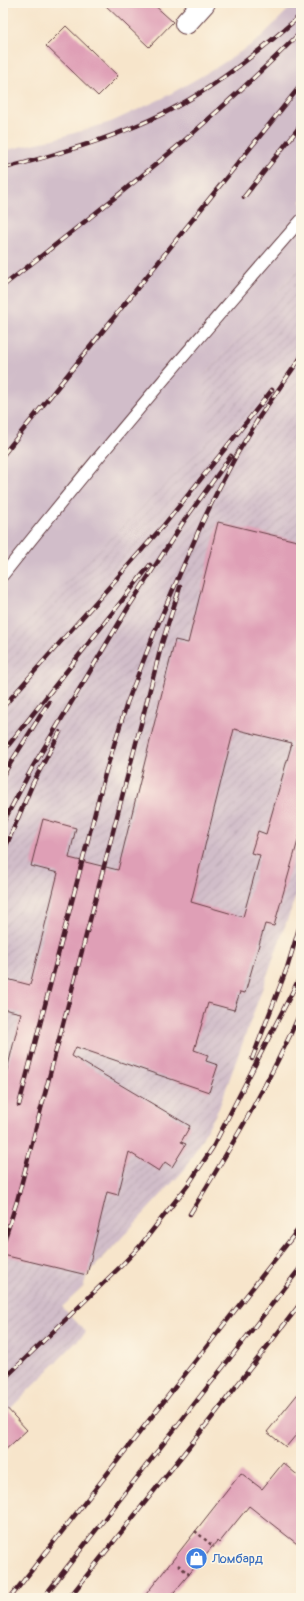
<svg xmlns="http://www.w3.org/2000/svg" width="304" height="1601" font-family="Pangolin,sans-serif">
<defs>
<pattern id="industrial-furrows" width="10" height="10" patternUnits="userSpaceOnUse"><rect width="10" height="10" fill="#d1bdc9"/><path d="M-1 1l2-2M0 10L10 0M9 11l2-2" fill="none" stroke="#b5a2ad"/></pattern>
</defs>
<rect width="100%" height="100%" fill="#fcf5e5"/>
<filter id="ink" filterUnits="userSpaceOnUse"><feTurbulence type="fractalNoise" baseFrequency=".025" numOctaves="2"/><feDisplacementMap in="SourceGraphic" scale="8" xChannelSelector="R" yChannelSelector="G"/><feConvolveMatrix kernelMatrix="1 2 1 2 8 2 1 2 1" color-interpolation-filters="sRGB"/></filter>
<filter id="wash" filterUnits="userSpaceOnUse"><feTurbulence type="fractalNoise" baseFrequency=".012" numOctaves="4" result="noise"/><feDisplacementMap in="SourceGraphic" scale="16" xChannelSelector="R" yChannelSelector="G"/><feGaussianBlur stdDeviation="0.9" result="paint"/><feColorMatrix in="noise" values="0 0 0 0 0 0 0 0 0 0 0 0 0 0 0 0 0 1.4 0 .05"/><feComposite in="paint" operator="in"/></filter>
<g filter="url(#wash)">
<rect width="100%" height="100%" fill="#f7e5cb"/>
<path fill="url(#industrial-furrows)" d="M301 265V890H298L219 1108 185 1169 87 1275 83 1287 62 1307 86 1332 9 1410 27 1430 3 1452V642L208 434 203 377Z"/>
<path fill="#d1bdc9" d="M295 3H301V265L203 377 209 434 3 642V151L54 139 111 122 163 98 214 69 257 41Z"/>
<g id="blocks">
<path fill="#df9fb6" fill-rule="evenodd" d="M103 3H152L173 22 149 47Z
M66 26 118 76 98 96 46 46Z
M218 522 301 542V830L274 926 265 924 245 993 240 992 234 1010 208 1003 194 1050 208 1055 206 1061 218 1065 209 1092 76 1047 72 1056 190 1126 181 1142 186 1144 172 1167 165 1162 159 1171 129 1152 118 1195 107 1192 87 1275 3 1255V1086L21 1013 3 1009V978L30 985 58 873 31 866 43 819 76 828 69 858 118 870 175 640 188 643ZM234 729 292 743 266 834 258 831 251 853 260 855 243 917 191 902Z
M301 1390V1429L286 1447 267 1432Z
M3 1404 27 1430 3 1452Z
M283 1463 301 1478V1547L249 1506 219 1543 217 1541 169 1598H143L241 1473 262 1489Z"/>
</g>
</g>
<g filter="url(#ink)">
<use href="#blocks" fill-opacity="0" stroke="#643d43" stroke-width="1"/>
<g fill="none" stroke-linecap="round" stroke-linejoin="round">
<defs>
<path id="service" d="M3 575C99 454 199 337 301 220"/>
<path id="minor" d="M186 23 204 3"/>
</defs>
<use href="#service" stroke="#643d43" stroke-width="13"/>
<use href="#minor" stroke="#643d43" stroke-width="24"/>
<path stroke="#643d43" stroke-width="2.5" stroke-dasharray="3 3" stroke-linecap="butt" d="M195 1531 214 1547
M178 1565 191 1576"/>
<use href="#service" stroke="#fff" stroke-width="11"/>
<use href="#minor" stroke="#fff" stroke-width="22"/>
<defs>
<path id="rail" d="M3 168C23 164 42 158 62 152 106 139 150 123 190 99 228 77 268 44 301 15
M244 197 301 125
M3 286C64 238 126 190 185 140 225 105 264 69 301 32
M3 455 301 85
M3 707 164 525 272 390
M3 752 150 565
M3 775 49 702
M3 823 32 768 128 608 184 521 231 456
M3 853 33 783 60 732
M252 1059 287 968 301 922
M19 1105 105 774 127 703 155 631 202 523 217 492 237 454 260 416 301 357
M190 1214C230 1149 270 1082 301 1011
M3 1244 17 1201 162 643 180 587
M3 1380 120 1267 140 1246 188 1185 213 1147 301 975
M10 1598 301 1226
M43 1598 301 1267
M69 1598 196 1438 301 1303"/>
</defs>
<use href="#rail" stroke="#4a1f2b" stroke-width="4.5"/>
<use href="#rail" stroke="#fcf5e5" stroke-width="3" stroke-dasharray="9" stroke-linecap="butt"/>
</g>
</g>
<defs>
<symbol id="shop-disc" viewBox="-11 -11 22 22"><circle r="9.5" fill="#3f7fe0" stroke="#fcf5e5"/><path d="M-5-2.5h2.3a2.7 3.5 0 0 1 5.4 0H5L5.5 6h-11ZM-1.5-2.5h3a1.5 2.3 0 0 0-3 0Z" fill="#fff"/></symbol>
</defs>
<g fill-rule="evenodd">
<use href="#shop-disc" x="184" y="1546" width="25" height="25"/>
</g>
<g text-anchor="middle" stroke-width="3.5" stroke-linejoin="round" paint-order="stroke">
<g font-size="13" fill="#366cbe" stroke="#fcf5e5" text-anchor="start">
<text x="212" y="1563">Ломбард</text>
</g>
</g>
<rect width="304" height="1601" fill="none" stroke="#fcf5e5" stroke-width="16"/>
</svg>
